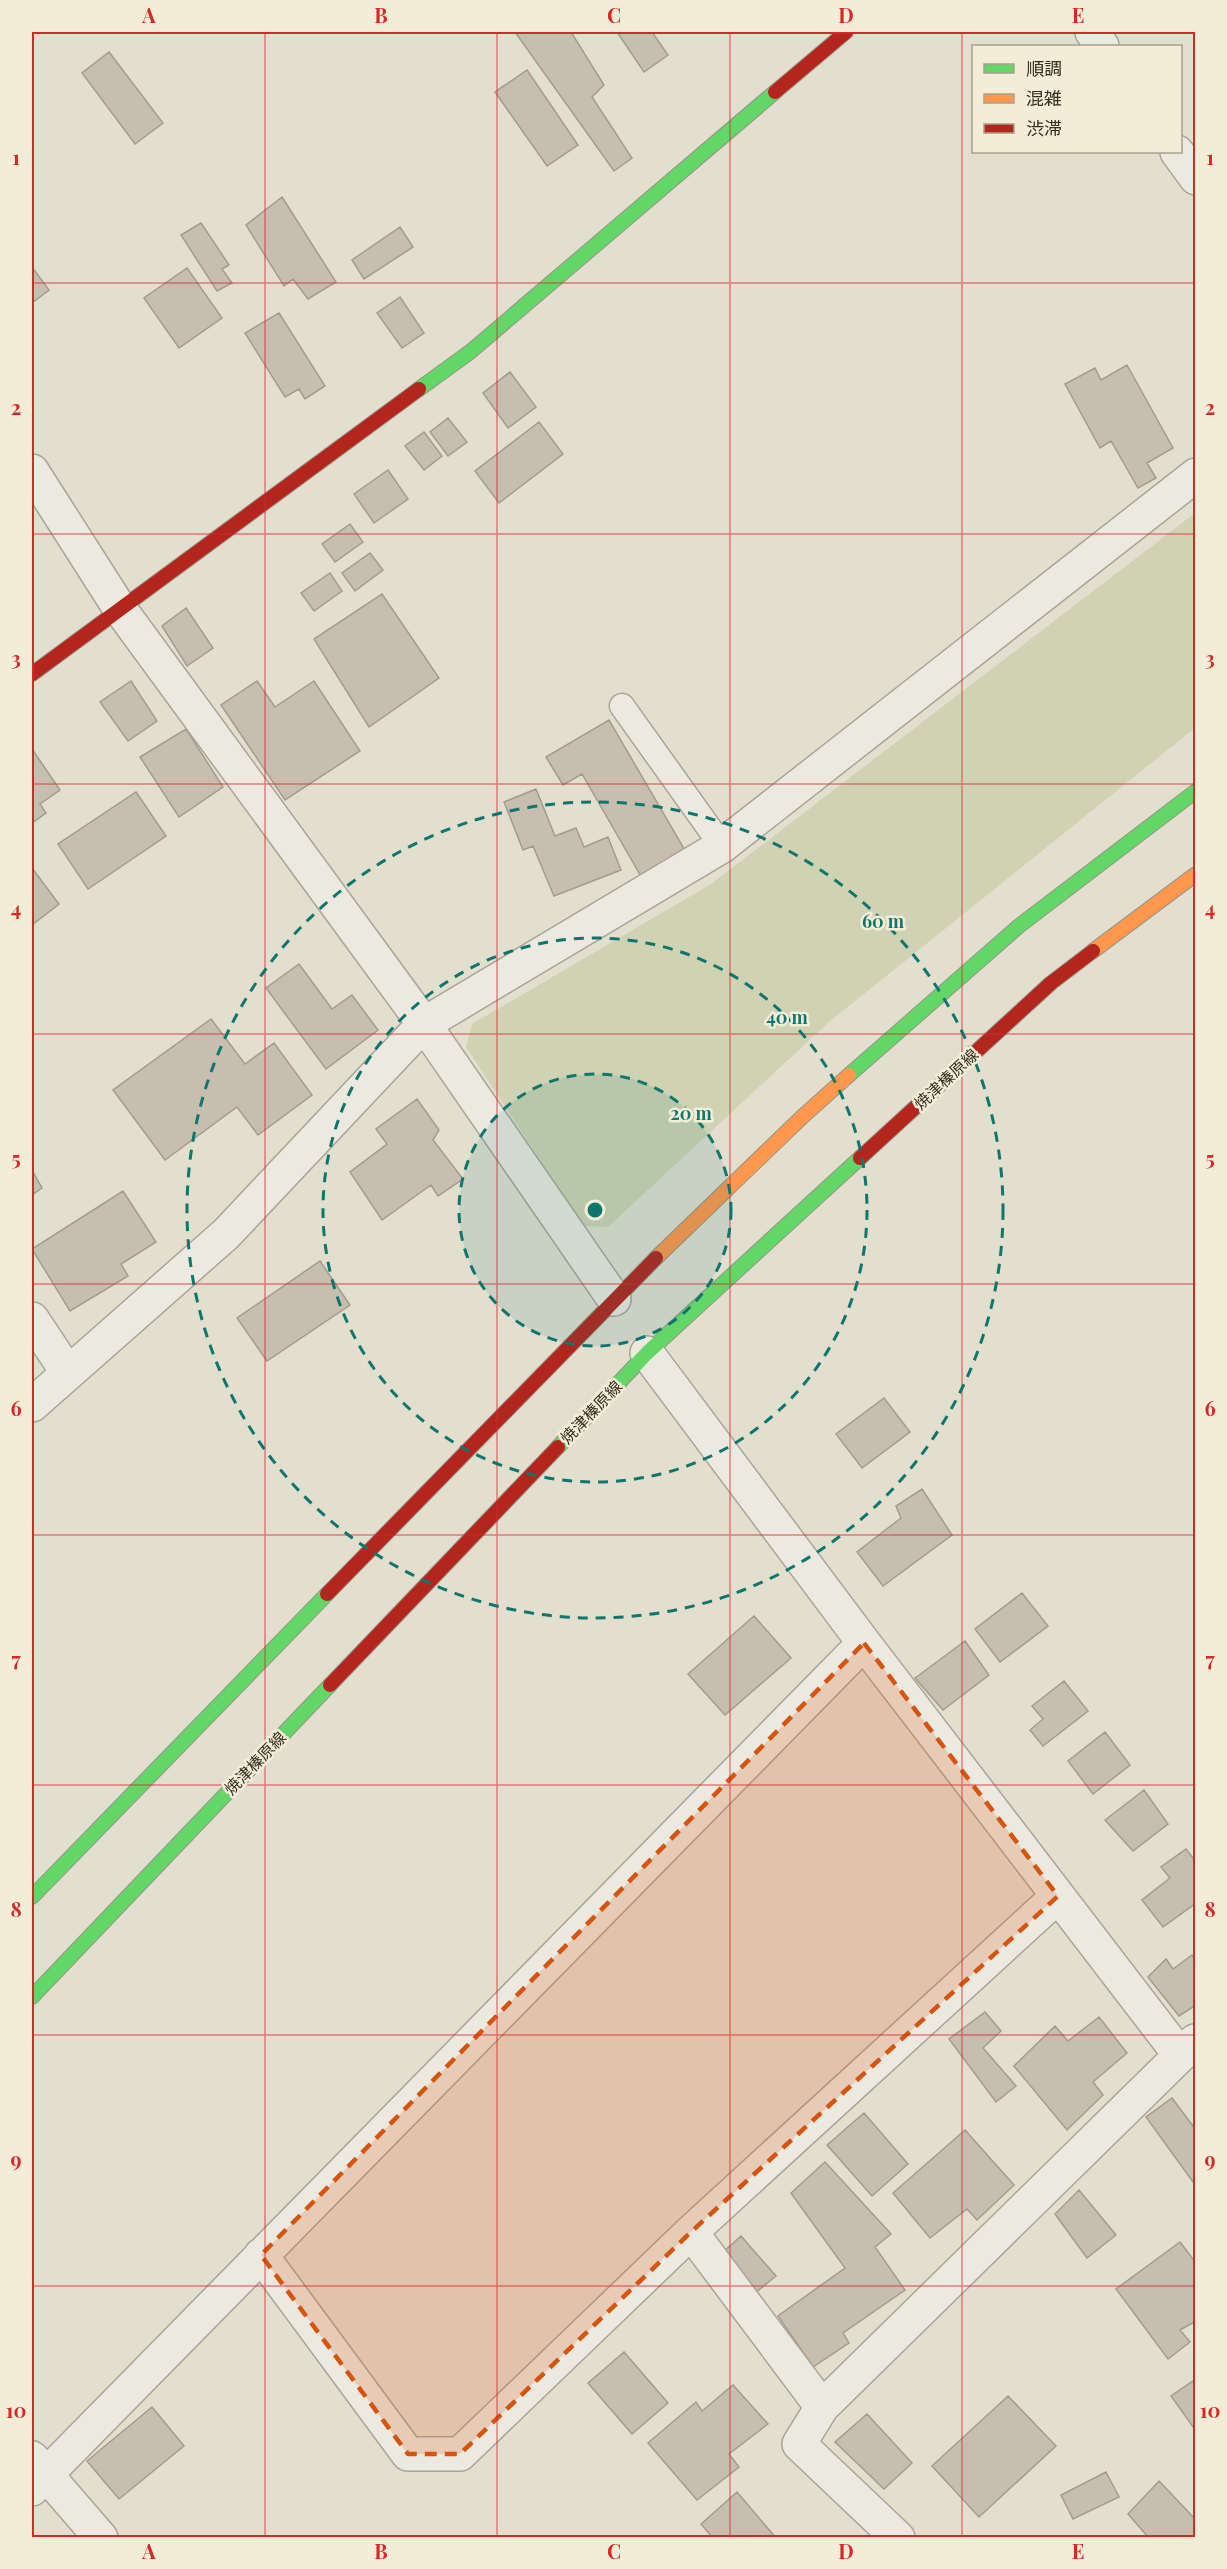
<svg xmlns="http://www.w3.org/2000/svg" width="1227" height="2569" font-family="'Playfair Display','Noto Sans JP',serif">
<rect width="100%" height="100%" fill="#e3dfcf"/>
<path fill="#d0d3b3" d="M1195 513V728L829 1022 608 1227 583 1226 466 1047 472 1024 711 884Z"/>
<path fill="#c7beb0" stroke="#a39b8f" stroke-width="1.5" d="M515 32H571L604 85 592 97 632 158 614 171Z
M617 32H652L668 55 644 72Z
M109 52 163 123 135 144 82 73Z
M527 70 578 145 547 166 495 92Z
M282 197 336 282 308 299 293 279 284 286 246 225Z
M201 223 229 265 222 269 232 283 217 291 181 235Z
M400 227 413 247 364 279 352 260Z
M32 267 49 290 32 303Z
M187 268 222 318 179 348 144 298Z
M400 297 424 333 402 348 377 313Z
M279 313 325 386 305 399 299 389 285 397 245 333Z
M1127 365 1173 448 1147 463 1156 478 1138 488 1111 441 1100 448 1065 384 1095 368 1101 380Z
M510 372 536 407 508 428 483 393Z
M448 418 467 442 448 456 430 432Z
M539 422 563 454 499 503 475 471Z
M424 432 442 456 424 470 405 446Z
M388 470 408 499 374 523 354 494Z
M350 524 363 542 335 562 322 544Z
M370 553 383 570 355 591 342 573Z
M330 573 342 591 314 611 301 593Z
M382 594 439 678 369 727 314 639Z
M186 608 213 648 187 666 162 626Z
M131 681 157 721 128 741 100 702Z
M257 681 275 707 314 681 360 751 285 800 221 705Z
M609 720 686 852 642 878 582 774 563 785 546 757Z
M186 729 223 787 179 817 140 757Z
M32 749 60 790 40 804 46 813 32 823Z
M536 789 555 836 576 828 584 847 608 837 621 870 554 896 533 846 523 850 504 802Z
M136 792 166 836 88 889 58 844Z
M32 868 59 904 32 925Z
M299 964 332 1009 352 995 378 1030 326 1069 266 988Z
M211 1019 245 1064 274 1043 312 1095 258 1135 237 1107 165 1160 113 1090Z
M417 1099 439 1130 433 1140 463 1179 438 1196 431 1185 382 1220 350 1172 387 1144 376 1129Z
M32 1170 42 1188 32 1195Z
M123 1191 156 1242 121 1264 128 1276 70 1311 32 1249Z
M320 1261 350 1305 267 1361 237 1318Z
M884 1398 910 1432 862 1468 836 1434Z
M922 1489 952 1535 883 1586 857 1552 901 1518 896 1506Z
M1022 1593 1048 1626 1000 1662 975 1629Z
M754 1616 791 1658 725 1715 688 1674Z
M965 1641 989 1675 943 1710 915 1678Z
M1064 1681 1088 1711 1043 1746 1030 1730 1043 1719 1032 1706Z
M1105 1732 1130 1765 1093 1794 1068 1761Z
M1144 1790 1168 1824 1133 1851 1105 1820Z
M1186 1849 1196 1862V1903L1163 1927 1142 1900 1170 1878 1161 1867Z
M1192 1955 1196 1960V2005L1179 2016 1148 1977 1166 1959 1173 1969Z
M985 2012 1001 2031 983 2048 1016 2086 996 2102 949 2039Z
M1099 2017 1127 2053 1093 2082 1103 2095 1067 2130 1014 2066 1055 2026 1068 2041Z
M1172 2098 1196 2130V2180L1193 2182 1146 2117Z
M864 2113 908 2164 872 2196 827 2145Z
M965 2130 1014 2185 977 2220 967 2209 930 2238 893 2193Z
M825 2162 891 2234 875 2247 905 2290 843 2333 849 2343 813 2367 778 2316 845 2268 791 2193Z
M1079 2190 1116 2235 1087 2258 1055 2214Z
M741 2236 776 2276 755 2293 722 2253Z
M1180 2242 1196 2263V2321L1180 2330 1190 2342 1168 2359 1116 2289Z
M624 2352 668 2403 632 2434 588 2383Z
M1196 2379V2431L1171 2396Z
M733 2385 768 2424 729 2454 739 2467 697 2500 648 2443 696 2402 702 2411Z
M1008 2396 1056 2446 979 2517 932 2466Z
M152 2407 184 2446 119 2499 87 2461Z
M867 2414 912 2463 884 2489 835 2442Z
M1106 2472 1119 2497 1073 2519 1061 2495Z
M1159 2481 1196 2520 1194 2538H1149L1128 2514Z
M737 2492 776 2538H713L701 2524Z"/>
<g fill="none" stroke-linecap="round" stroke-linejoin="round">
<defs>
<path id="lane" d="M622 706 722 846"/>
<path id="street" d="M1092 32 1102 46
M1177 152 1196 178
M32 471 120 609 424 1024 722 846 1196 475
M32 1319 68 1373
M647 1353 864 1643 1180 2055
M32 1405 226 1234 424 1024 614 1299
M691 2232 822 2407
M261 2255 408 2454H460L691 2232 1058 1896
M32 2458 101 2538
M32 2489 864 1643
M898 2538 799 2444 822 2407 1195 2041"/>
<path id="fast" d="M419 389 470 352 775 92
M849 1075 1019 926 1196 791
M558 1447 647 1353 860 1158
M32 1897 327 1594
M32 1997 330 1685"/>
<path id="slow" d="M1093 951 1196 874
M656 1258 801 1118 849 1075"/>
<path id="jam" d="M775 92 846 32
M32 674 419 389
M860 1158 1051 983 1093 951
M327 1594 656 1258
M330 1685 558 1447"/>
</defs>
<use href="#lane" stroke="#a9a498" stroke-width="27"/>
<use href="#street" stroke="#a9a498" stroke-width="36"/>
<use href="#fast" stroke="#989488" stroke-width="16"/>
<use href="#slow" stroke="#989488" stroke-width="16"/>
<use href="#jam" stroke="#989488" stroke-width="16"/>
<use href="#lane" stroke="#ece9e0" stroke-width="24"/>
<use href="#street" stroke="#ece9e0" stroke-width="33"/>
<use href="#fast" stroke="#63d668" stroke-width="14"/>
<use href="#slow" stroke="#ff974d" stroke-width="14"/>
<use href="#jam" stroke="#b3261e" stroke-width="14"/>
</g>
<path fill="#d6550e" fill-opacity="0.2" stroke="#d6550e" stroke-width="4.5" stroke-dasharray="12 8" stroke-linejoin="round" d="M864 1643 1058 1896 691 2232 460 2454H408L261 2255Z"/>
<path fill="none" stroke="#d62828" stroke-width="1.5" stroke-opacity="0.55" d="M265 32V2538M497 32V2538M730 32V2538M962 32V2538M32 283H1196M32 534H1196M32 784H1196M32 1034H1196M32 1284H1196M32 1535H1196M32 1785H1196M32 2035H1196M32 2286H1196"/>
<circle cx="595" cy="1210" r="136" fill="#0f766e" fill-opacity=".12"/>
<g fill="none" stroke="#0f766e" stroke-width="3" stroke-dasharray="10 8">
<circle cx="595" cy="1210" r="136"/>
<circle cx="595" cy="1210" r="272"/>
<circle cx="595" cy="1210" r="408"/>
</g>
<g text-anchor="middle" stroke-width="5" stroke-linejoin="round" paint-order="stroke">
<g font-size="16" fill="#372d20" stroke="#f3edd7">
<text transform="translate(946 1079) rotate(-43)" y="6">焼津榛原線</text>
<text transform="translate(591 1412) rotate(-46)" y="6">焼津榛原線</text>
<text transform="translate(255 1763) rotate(-46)" y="6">焼津榛原線</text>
</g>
</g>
<circle cx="595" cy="1210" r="9" fill="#0f766e" stroke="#f3edd7" stroke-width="3"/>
<g font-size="18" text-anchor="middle" font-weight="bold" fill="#0f766e" stroke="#f3edd7" stroke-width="5" stroke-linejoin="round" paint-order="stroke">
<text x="883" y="928">60 m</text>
<text x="787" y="1024">40 m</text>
<text x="691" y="1120">20 m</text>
</g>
<rect width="1227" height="2569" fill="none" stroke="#f3edd7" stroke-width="66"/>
<rect x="972" y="45" width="210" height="108" fill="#f3edd7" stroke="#a8a08e" stroke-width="1.5"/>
<rect x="984" y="64" width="30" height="9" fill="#63d668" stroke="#a8a08e" stroke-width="1.5"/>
<text x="1026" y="75" font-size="18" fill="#372d20">順調</text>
<rect x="984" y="94" width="30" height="9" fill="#ff974d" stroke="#a8a08e" stroke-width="1.5"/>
<text x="1026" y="105" font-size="18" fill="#372d20">混雑</text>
<rect x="984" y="124" width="30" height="9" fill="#b3261e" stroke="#a8a08e" stroke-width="1.5"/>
<text x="1026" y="135" font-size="18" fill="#372d20">渋滞</text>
<rect x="33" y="33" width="1161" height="2503" fill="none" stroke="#d62828" stroke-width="2"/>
<g font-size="20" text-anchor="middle" font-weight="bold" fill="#d62828">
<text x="149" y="23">A</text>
<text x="381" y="23">B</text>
<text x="614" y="23">C</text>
<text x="846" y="23">D</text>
<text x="1078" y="23">E</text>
<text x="16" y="165">1</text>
<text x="1210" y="165">1</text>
<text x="16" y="415">2</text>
<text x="1210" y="415">2</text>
<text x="16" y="666">3</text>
<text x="1210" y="666">3</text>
<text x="16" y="916">4</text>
<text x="1210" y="916">4</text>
<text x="16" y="1166">5</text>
<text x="1210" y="1166">5</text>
<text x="16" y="1416">6</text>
<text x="1210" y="1416">6</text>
<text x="16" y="1667">7</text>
<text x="1210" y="1667">7</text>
<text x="16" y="1917">8</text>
<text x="1210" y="1917">8</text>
<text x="16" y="2167">9</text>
<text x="1210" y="2167">9</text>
<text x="16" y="2418">10</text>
<text x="1210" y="2418">10</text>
<text x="149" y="2559">A</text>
<text x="381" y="2559">B</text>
<text x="614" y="2559">C</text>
<text x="846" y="2559">D</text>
<text x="1078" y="2559">E</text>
</g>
</svg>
